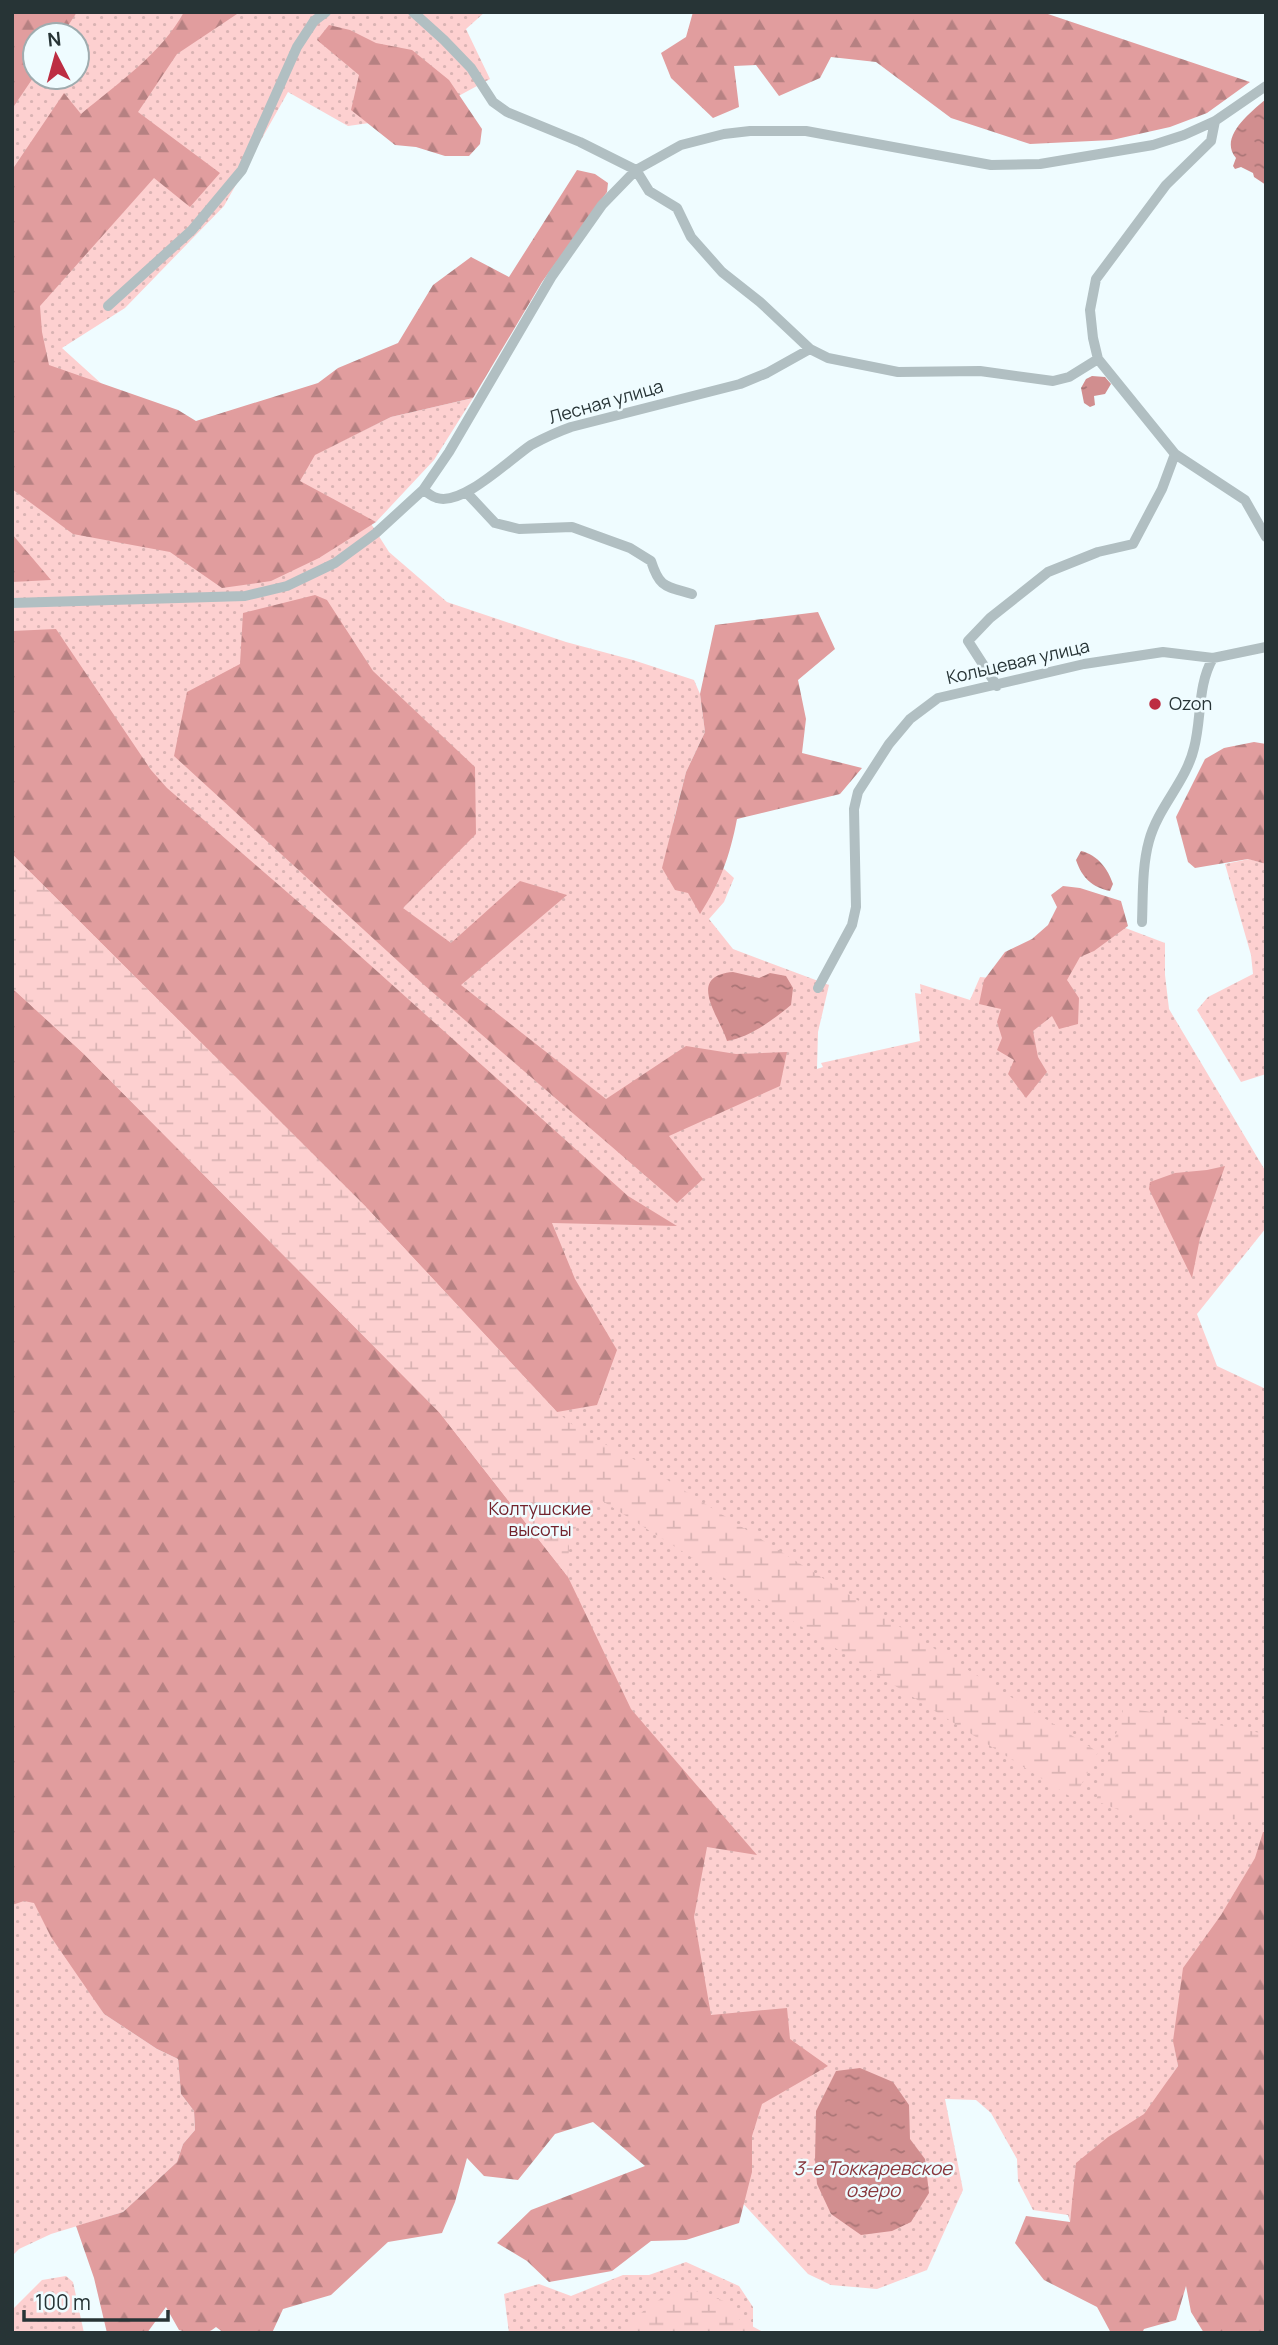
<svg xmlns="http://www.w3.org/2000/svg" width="1278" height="2345" font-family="Manrope,sans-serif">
<defs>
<pattern id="grass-dots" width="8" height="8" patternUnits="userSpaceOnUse" patternTransform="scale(1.75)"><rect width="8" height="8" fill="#fdd0d0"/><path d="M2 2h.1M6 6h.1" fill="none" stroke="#d9b3b3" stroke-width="1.8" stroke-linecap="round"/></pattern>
<pattern id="forest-firs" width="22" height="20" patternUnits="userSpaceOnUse" patternTransform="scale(1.75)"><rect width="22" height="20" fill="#e19d9e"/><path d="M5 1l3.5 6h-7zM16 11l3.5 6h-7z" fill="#b68182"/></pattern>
<pattern id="wetland-marsh" width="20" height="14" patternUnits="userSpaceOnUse" patternTransform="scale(1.75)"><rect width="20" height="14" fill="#fdd0d0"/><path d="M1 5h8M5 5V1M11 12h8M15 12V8" fill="none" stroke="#d9b3b3"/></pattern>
<pattern id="water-ripples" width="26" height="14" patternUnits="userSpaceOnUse" patternTransform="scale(1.75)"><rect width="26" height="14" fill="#d18e8f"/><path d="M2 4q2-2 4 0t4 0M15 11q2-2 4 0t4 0" fill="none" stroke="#aa7576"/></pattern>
</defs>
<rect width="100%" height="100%" fill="#effcff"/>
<path fill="url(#grass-dots)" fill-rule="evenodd" d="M12 12H485L466 29 490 79 438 107 405 118 348 126 288 92 224 206 125 308 62 348 115 396 189 428 324 450 391 417 473 398 434 460 376 522 368 519 389 552 447 602 566 642 633 660 694 680 700 694 705 732 686 772 673 823 734 878 724 902 709 919 733 949 829 985 818 1032 817 1069 823 1067 821 1063 920 1041 915 993 921 994 920 984 970 1000 980 977 1035 982 1099 918 1165 943V975L1169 1009 1266 1172V1228L1197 1314 1217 1366 1266 1389V1956L1174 2044 1178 2066 1169 2079 1167 2101 1072 2206 1070 2222 1068 2215 1033 2210 1018 2181 1017 2159 991 2113 976 2100 945 2099 963 2190 927 2270 877 2289 831 2285 808 2274 704 2161 44 1917 104 2014 157 2049 178 2059 181 2094 194 2111 195 2130 183 2144 177 2162 123 2212 51 2234 19 2249 12 2256ZM35 35H77V77H35Z
M1249 859 1266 864V1074L1241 1082 1197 1010 1208 997 1253 974 1251 955 1225 864Z
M686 2262 739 2286 753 2307V2333H509L504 2294 539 2284 571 2296 623 2275H649Z
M66 2276 73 2282 84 2333H12V2310L42 2280Z"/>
<path fill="url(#forest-firs)" d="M12 12H77L62 35H35V75L12 109Z
M184 12H240L177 54 138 112 220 173 190 207 154 178 40 306 42 332 49 365 178 410 196 421 318 383 338 368 398 343 433 285 471 257 509 277 577 170 595 174 608 183 607 192 542 282 473 398 391 417 315 455 300 481 376 522 319 558 271 581 222 588 170 552 73 534 12 489V170L64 93 81 114C117 84 161 54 184 12Z
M693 12H1042L1250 82 1207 113 1170 127 1112 140 1030 144 951 118 876 62 831 57 820 78 779 96 756 65 734 66 739 107 713 118 671 78 661 53 686 37Z
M329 25 350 30 376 43 412 50 449 80 482 129 480 144 469 156H445L416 147 395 145 351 110 359 75 317 40Z
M12 534 51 580 12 582Z
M315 595 327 600 373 671 475 767 476 834 403 908 451 943 520 881 567 895 461 985 606 1099 686 1046 736 1054 787 1052 780 1086 669 1136 703 1179 677 1203 423 984 174 756 187 692 240 664 243 613Z
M818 612 835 649 798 680 806 719 802 753 862 768 840 794 737 819C730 856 720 883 700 914L688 893 675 890 662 868 686 772 705 732 700 694 715 625Z
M56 629 151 770 167 788 340 938 628 1196 677 1226 552 1223 575 1279 617 1350 597 1405 557 1412 365 1206 12 854V631Z
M1254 742 1266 744V864L1248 859 1195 868 1188 862 1176 817 1205 759 1224 748Z
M1063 886 1080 888 1121 901 1128 926 1094 951 1080 957 1067 980 1079 998 1078 1024 1059 1029 1052 1016 1033 1031 1038 1057 1047 1072 1026 1098 1008 1074 1014 1060 997 1050 1002 1038 997 1022 1001 1009 979 1004 984 980 1005 952 1032 939 1048 925 1057 907 1051 895Z
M12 988 83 1053 439 1412 568 1577 631 1709 757 1855 707 1847 694 1917 711 2015 787 2008 790 2039 828 2066 762 2104 752 2136V2172L739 2223 686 2240 651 2241 612 2271 549 2282 527 2261 497 2243 531 2210 645 2166 593 2122 555 2134 518 2180 484 2176 467 2158 455 2202 442 2233 388 2242 331 2295 283 2309 272 2333H224L216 2327C206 2336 191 2334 179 2330L166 2307 147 2333H107L94 2278 76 2226 123 2212 177 2162 183 2144 195 2130 194 2111 181 2094 178 2059 157 2049 104 2014 51 1937 34 1903 24 1901 12 1905Z
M1225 1166 1200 1238 1192 1278 1149 1189 1150 1182 1175 1173 1207 1170Z
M1263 1832H1266V2333H1204L1191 2312 1186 2286 1176 2320 1144 2329 1142 2333H1111L1097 2307 1044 2280 1015 2243 1026 2216 1070 2222 1076 2163 1108 2137 1144 2114 1178 2066 1173 2041 1183 1968 1221 1915 1255 1858Z"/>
<path fill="url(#wetland-marsh)" d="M12 854 365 1206 557 1412 580 1431 639 1462 1098 1752 1074 1799 593 1495 569 1542 568 1577 439 1412 83 1053 12 988Z
M1124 1707 1266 1734V1819L1145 1820 1096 1801Z
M685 2287 735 2305V2317L765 2333H630C634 2309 666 2296 685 2287Z"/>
<path fill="url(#water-ripples)" d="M1266 99V185L1254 177 1253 173 1241 167 1235 169 1233 166 1236 158C1218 137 1251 112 1266 99Z
M1092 376 1105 377 1111 384 1105 394 1094 396 1095 405 1090 407 1084 403 1081 388 1086 379Z
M1081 851C1098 855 1108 869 1113 884L1110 891C1092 887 1082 878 1076 860Z
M733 972 759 978 770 973 786 976 793 988 791 1005C773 1020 750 1037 727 1041 720 1017 685 976 733 972Z
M860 2068 893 2082 909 2105 910 2139 925 2159 929 2193 911 2222 892 2231 861 2235 831 2214 817 2184 815 2160 816 2111 836 2071Z"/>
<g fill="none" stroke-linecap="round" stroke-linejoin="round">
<path stroke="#b1bfc2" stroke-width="10" d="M413 12 444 40 471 68 493 102 507 112 580 142 636 170 649 191 677 208 691 237 722 272 760 302 810 349 828 358 898 372 980 371 1053 381 1069 377 1098 359
M1215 121 1211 141 1166 185 1096 279 1090 310 1093 338 1098 359 1175 454 1245 500 1266 537
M108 306 192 230 242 170 297 47 314 21 326 12
M423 490C427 492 432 497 437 498 463 506 510 459 531 445 544 438 557 432 571 427L740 384 767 373 810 349
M466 492 495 523 519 529 572 527 630 548 651 561C660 589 666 586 692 594
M12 603 245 596 287 586 335 563 376 533 423 490 449 452 552 276 602 205 636 170 681 145 724 134 750 131H806L991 165 1040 164 1153 145 1184 135 1215 121 1266 86
M997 686 968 641 990 618 1048 572 1098 552 1133 544 1162 489 1175 454
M1142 922C1143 896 1142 866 1149 841 1158 807 1186 782 1194 748 1202 718 1197 686 1213 658
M818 988 852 925 856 907 854 809 858 792 889 744 910 719 938 698 1084 664 1163 652 1213 658 1266 647"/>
</g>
<circle fill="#bd2d42" stroke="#effcff" stroke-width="2.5" cx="1155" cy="704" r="7"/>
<g text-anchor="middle" stroke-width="5" stroke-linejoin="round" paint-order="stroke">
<g font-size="18" fill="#273436" stroke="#effcff">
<text transform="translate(606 402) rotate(-16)" y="6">Лесная улица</text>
<text transform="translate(1018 662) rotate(-13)" y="6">Кольцевая улица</text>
</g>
<g font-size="18" fill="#273436" stroke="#effcff" text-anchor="start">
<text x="1169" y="710">Ozon</text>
</g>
<g font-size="18" fill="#72222b" stroke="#effcff">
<text x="540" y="1515">Колтушские<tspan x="540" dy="21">высоты</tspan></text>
</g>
<g font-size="19" font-style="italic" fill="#89383e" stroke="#effcff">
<text x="873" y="2175">3-е Токкаревское<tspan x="873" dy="22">озеро</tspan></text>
</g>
</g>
<rect width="1278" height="2345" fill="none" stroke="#273436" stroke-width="28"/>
<g transform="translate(56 56) rotate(354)"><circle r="33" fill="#effcff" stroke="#9facaf" stroke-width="2"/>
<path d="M0-5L12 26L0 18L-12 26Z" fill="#bd2d42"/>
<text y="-10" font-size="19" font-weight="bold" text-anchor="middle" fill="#273436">N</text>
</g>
<path d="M24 2310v10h144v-10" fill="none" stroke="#273436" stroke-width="3.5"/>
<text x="35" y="2310" font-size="21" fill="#273436" stroke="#effcff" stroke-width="5" paint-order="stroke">100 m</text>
</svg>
